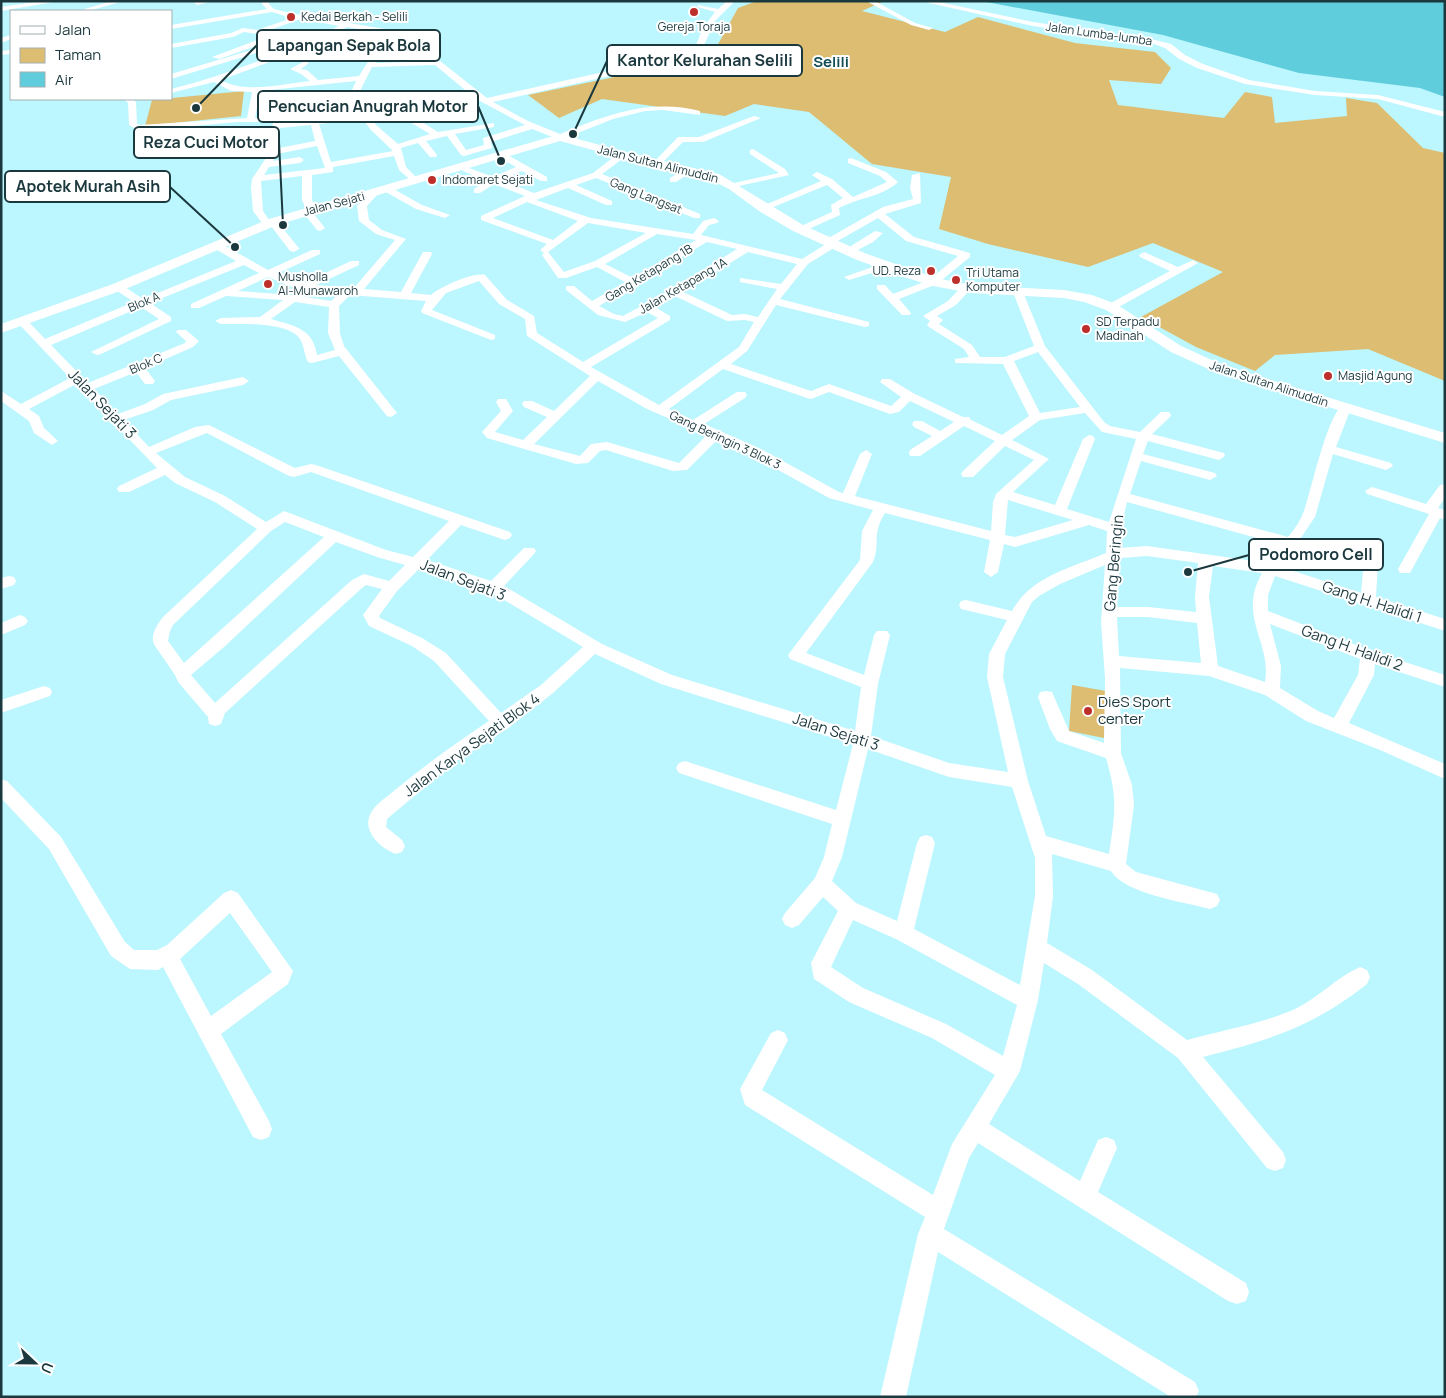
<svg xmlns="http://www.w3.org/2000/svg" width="1446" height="1398" font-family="Manrope,sans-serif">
<rect width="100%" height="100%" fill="#bcf6fe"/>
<path fill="#ddbd71" d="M757 1H876L882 2 862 11 945 32 978 17 1075 43 1155 52 1171 68 1161 84 1109 80 1118 105 1224 118 1245 92 1272 97 1275 123 1347 116 1346 98 1377 103 1423 148 1445 153V381L1368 349 1275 355 1255 371 1196 347 1141 317 1223 272 1153 243 1088 267 988 244 939 229 951 177 872 164 809 112 754 104 725 116 602 99 559 118 528 95 711 57 738 8Z
M244 91 241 116 145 126 152 100Z
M1072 685 1106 691 1104 738 1069 731Z"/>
<path fill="#5fcddc" d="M981 1H1445V97L1420 88 1299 73 1163 35Z"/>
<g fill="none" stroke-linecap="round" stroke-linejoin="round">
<path fill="#fff" fill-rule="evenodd" d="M41 1H60L1 11V7Z
M112 1H124L88 11H78Z
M196 1H213L197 5 194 3Z
M263 1H269V4L274 9 290 13 408 33V37L375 63 440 61 487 98 693 52 703 28 715 12 698 7V5L718 9 727 1H735L715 21 699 56 493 102 528 121 560 134C606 115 650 98 700 111V115L663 110 645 111 613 119 560 140 532 129 491 142 492 148 464 156 461 155 447 136 426 141 437 155 436 157H430L418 143 401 148 406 167 419 180 414 183 399 170 394 156 333 167V172L312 175V200L317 210 313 213 325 228 320 231 317 230 302 211 306 208 302 200V176L261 181 263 211 269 220H276L298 247 299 249 294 252 290 251 271 226H264L253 211 251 188 252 179 270 152 273 122H237L139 131 129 125 128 103 124 99H133L136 102 137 124 140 125 247 118 252 92 231 91 214 82 171 93V89C230 74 285 52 339 26L301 19 258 34 244 32 233 37 171 48V44L231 33 243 28 257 30 292 18 272 12 171 29V25L267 9 262 4ZM347 27 399 36 388 45 340 39 343 43 383 48 371 57 359 76 318 80 307 70 301 69 309 63 305 61 290 69 301 74 310 81C282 84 246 94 221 80L299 51ZM435 65 476 99 525 125 483 138 484 145 466 150 455 134 494 127V123L438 132 396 106 384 94H378V98L390 110 430 134 398 144 376 125 357 97 372 67ZM356 81 349 97 360 114 281 123V120L277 118H255L260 91ZM363 119 370 129 393 151 331 162 319 124ZM311 125 315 141 279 148 280 128ZM317 146 325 168 264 175 269 167 300 163 304 160 300 157 273 161 277 154Z
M866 1H875L915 23 933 28 929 30 911 25Z
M920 1H934L1033 22 1155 40 1171 44 1185 55 1203 64 1249 80 1315 91 1378 95 1445 112V117L1378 99 1315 95 1245 84 1197 68 1179 59 1165 48 1154 44 1033 26Z
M11 35V39L1 43V38Z
M265 37H271L282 45 171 79V74L272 44 267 42 219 59 212 57Z
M11 50V54L1 55V51Z
M754 116 761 118 703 142H683L660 165 653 163 678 137H699Z
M753 149 785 169 789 175 730 188V184L779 173 750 154V150Z
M498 153H504L547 177V181H541L522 171 501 180 534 193 593 173 619 153H625V157L602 174 700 214V218H694L596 178 576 185 612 201V205H606L568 188 536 200 591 218 693 234 703 221 714 218 719 221 717 223 709 225 701 235 802 259 826 244 825 240 883 207 913 199 910 188 912 175 920 173 921 203 885 214 914 237 970 253V257L937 284 899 299 911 313 910 315H902L877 289V285H885L893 294 929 280 958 256 906 241 878 218 836 242 837 246 808 264 780 299 869 322V326L865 327 776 305 747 351 731 364 811 391 829 384 891 406 901 397 880 382 882 379H890L913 393 963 417H969L971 420 1002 435 1029 416 1003 364 955 363V359L969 357 964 349 929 327 927 325 930 321 923 316 948 301 962 286H970V290L956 305 937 316 943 320 939 324 972 345 980 357H1005L1034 346 1013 292 1018 289 1023 292 1045 346 1104 422 1110 426 1140 432 1161 412H1169L1171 415 1169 418 1152 434 1224 453 1225 456 1219 460 1148 441 1143 454 1215 473 1217 476 1210 480 1141 461 1130 494 1288 537C1295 529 1300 521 1304 511 1311 493 1328 409 1345 404L1351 408 1336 447 1391 463 1393 466 1386 470 1333 454 1315 517 1281 567 1361 593 1364 561 1371 556 1376 557 1378 561 1376 597 1445 619V631L1275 576 1268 595V611L1374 652 1445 675V687L1375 664 1374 675 1349 723 1445 764V779L1380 750 1306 721 1265 695 1209 676 1120 668 1121 753 1132 785 1134 805 1126 864 1136 872 1217 894 1220 900 1217 906 1210 909C1184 902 1125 894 1111 871L1052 854 1053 896 1047 943 1092 970 1187 1040C1223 1030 1261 1024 1295 1009 1318 998 1337 977 1360 967L1367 970 1370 977 1367 984C1311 1028 1271 1039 1203 1057L1283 1152 1286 1160 1283 1168 1275 1171 1267 1168 1178 1058 1078 984 1044 963 1038 1000 1020 1071 989 1124 1080 1181 1098 1140 1106 1137 1114 1140 1117 1148 1098 1192 1246 1283 1249 1292 1246 1301 1237 1304 1228 1301 978 1143 969 1158 944 1229 1195 1382 1199 1391 1196 1397H1171L938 1252 906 1397H880L918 1234 925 1217 745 1105 740 1089 771 1033 778 1030 785 1033 788 1040 762 1090 933 1195 952 1144 995 1075 932 1038 849 1002 814 979 811 963 838 911 823 897 799 925 792 928 785 925 782 919 785 913 815 878 824 857 832 824 679 773 676 768 679 763 685 761 836 810 853 744 661 684 595 654 553 693 507 729 456 761 387 819 386 827 402 840 405 846 402 852 396 854C379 848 360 829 372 811 377 803 388 796 395 790 425 765 456 743 489 721L434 661 412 646 369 626 363 615 382 589 366 585 362 588 225 713 221 724 215 726 209 724 208 717 178 682 175 675 155 646C149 636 157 625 163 617L257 529 215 502 175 483 165 475 129 492H119L117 489 119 486 157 468 76 384 29 409 39 416 44 428 58 441 52 445 34 433 29 421 1 401V391L21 404 70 378 18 323V319H26L45 339 134 302 114 289V285H122L143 299 236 261 212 247V243H220L268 270 312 250H320V254L276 274 304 283 351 261H359V265L316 285 354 288 395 240 376 234 359 221 357 206 373 191 378 194 367 206 369 220 382 230 406 239 364 289 401 292 423 252H431L432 254 411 293 431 295C440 287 473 272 485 275L507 300 534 316 537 333 583 362 658 318 647 312 625 322 598 315 566 290V286H574L592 301 625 282 597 267 566 278H558L542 255 544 253 540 250 547 244 481 220V216L525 196 494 184 480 193H474V189L486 181 454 167 461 165 493 177 516 167 498 157ZM527 202 578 221 553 240 493 218ZM588 223 646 233 595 261 564 272 548 252ZM657 234 696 240 633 278 605 264ZM707 242 737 249 671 290 623 316 614 314 599 306ZM748 252 797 264 781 284 740 278V282L777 289 758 317 745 314 732 315 683 292ZM244 265 259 273 191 304V308H199L226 296 283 300 260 317 221 318 215 321 221 324C240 324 280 322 295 334 305 341 303 353 308 362L312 363 339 356 387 416 391 417 397 413 344 346 340 333 339 306 350 295 426 301 421 311 422 313 491 340 495 339V335L432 310 446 293 479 281 499 304 525 319 527 336 590 376 554 411 532 401H524L522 404 524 407 547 417 523 440 495 432 513 411 506 399H498L496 402 501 411 482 432 487 438 576 464 588 463 600 451 606 450 673 471 687 470 717 440 751 455 829 498 873 510 862 531 860 560 788 655 790 659 861 687 855 731 672 675 602 644 504 586 534 554 536 551 534 548H524L491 581 427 560 461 525 505 540 510 538 512 535 510 532 316 465 311 464 295 468 209 425 195 427 149 447 124 420 153 410 171 400 243 385 249 381 243 377 163 394 145 404 118 414 94 389 136 372 145 384H153L155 381 145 368 193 347 199 341 186 330H178L176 332 186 341 185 343 88 383 51 345 141 307 159 319 91 352 97 355 101 354 171 321V317L150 303ZM268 277 292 287 339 294 331 301 293 295 238 291ZM675 296 727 321 745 320 754 322 739 347 659 405 591 367 670 320V316L655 307ZM295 302 329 307 328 333 335 350 317 355C313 328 294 326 271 319ZM1038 352 1080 407 1040 413 1014 361ZM723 369 807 398 811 399 829 392 890 414 899 412 910 401 954 422 940 431 922 421H914L912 424 914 427 932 436 910 450 909 453 910 456H920L964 426 995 441 963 471 961 474 963 477H973L1005 446 1034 460 996 494 993 502 991 531 855 496 872 454 866 450 860 454 843 493 839 492 761 449 704 424 745 398 747 395 745 392H737L693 420 669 409ZM598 381 647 409 707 435 679 463 607 442 591 444 580 456 534 444ZM1085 413 1102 432 1136 439 1109 522 1067 509 1095 439 1093 436 1089 435 1083 439 1055 505 1013 492 1049 459 1012 440 1040 420ZM207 433 289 476 294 477 311 472 449 521 413 557 386 550 284 511 266 522 225 496 185 477 156 453ZM1008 500 1073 520 1015 537 1005 535ZM1127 502 1282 545 1268 563 1147 546 1120 548 1121 528ZM885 513 990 540 984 572 991 577 998 572 1004 544 1015 547 1089 525 1107 531 1106 553C1071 568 1031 576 1012 611L966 600 961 601 959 605 961 609 1007 620 989 654 987 677 1008 772 949 763 871 736 878 684 890 635 887 631H877L874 635 864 675 806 653 873 562C881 543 871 535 885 513ZM285 522 324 537 184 663 168 641 170 631 173 625 271 531ZM336 542 377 557 405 565 389 581 364 574 352 580 215 703 191 675 224 647ZM1147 556 1198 563 1195 597 1196 612 1148 607H1117L1120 558ZM1105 565 1101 622 1105 678 1104 743 1069 731 1052 692 1046 691 1040 692 1038 697 1050 729 1057 741 1106 758C1118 799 1115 813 1109 854L1046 836 1028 781 1003 677 1005 654 1032 602 1039 596 1060 584ZM1213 566 1262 573C1237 617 1272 642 1265 682L1218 666 1209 597ZM419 569 494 594 583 647 541 685 501 713 446 653 422 638 380 618 379 616 397 591ZM1117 617H1148L1197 623 1201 663 1119 656ZM1270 624 1360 659 1358 675 1334 718 1318 711 1280 688 1281 666ZM868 749 949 777 1012 787 1035 858V896L1020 985 914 929 935 843 932 837 926 835 920 837 917 843 897 921 856 903 832 881 842 857ZM853 920 896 939 1017 1005 1003 1056 946 1024 863 988 831 967Z
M851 158 886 172 898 182C882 197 857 198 839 208L840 215 802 232 797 229 799 227 832 212 831 205 843 198 827 185 766 210 758 208 821 181 812 175 817 172 832 179 853 197 887 182 880 176 848 163V159Z
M688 167 693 170 691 172 676 182H670V178Z
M384 187H390L422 205 450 215 445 218 416 209 384 191Z
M875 231 883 233 873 242 852 253 843 251Z
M1144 252 1178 267 1193 260 1198 263 1115 309H1107V305L1170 271 1140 257 1139 255Z
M884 263 888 264V268L849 280 844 277Z
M1445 484V498L1438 508 1445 510V520L1440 518 1410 573H1400L1398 569 1429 514 1367 494 1365 491 1372 487 1426 504 1440 485Z
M9 576 14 577 16 581 14 585 1 589V578Z
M20 615 25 617 28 621 25 625 1 635V623Z
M44 686 50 688 52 692 50 696 1 713V700Z
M1 779 7 781 61 837 125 942 134 950H157L167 945 224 893 231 890 238 893 293 971 288 984 221 1034 269 1121 272 1129 269 1137 261 1140 253 1137 163 967 158 970 130 969 111 956 49 849 1 798ZM230 913 272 972 211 1016 180 959Z"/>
<path fill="#fff" fill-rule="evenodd" d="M560 134 625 152 719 174 803 225 867 254 936 278 971 285 1064 290 1092 295 1116 304 1181 346 1225 366 1445 433V443L1215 372 1171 352 1106 310 1084 302 1064 298 971 293 933 286 904 277 857 260 793 231 759 211 729 189 711 180 618 157 560 141 277 225 123 290 1 333V324L113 284 269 219Z"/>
</g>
<g fill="#bd2f2a" stroke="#fff" stroke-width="2">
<circle cx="694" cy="12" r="5"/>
<circle cx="291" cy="17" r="5"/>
<circle cx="432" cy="180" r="5"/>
<circle cx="931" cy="271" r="5"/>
<circle cx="956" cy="280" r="5"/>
<circle cx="268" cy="284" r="5"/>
<circle cx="1086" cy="329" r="5"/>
<circle cx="1328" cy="376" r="5"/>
<circle cx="1088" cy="711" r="5"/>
</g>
<g text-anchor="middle" stroke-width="4" stroke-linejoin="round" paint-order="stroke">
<g font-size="12" fill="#1a383d" stroke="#fff" text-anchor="start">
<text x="301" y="21">Kedai Berkah - Selili</text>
<text x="694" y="31" text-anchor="middle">Gereja Toraja</text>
<text x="442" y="184">Indomaret Sejati</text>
<text x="921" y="275" text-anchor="end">UD. Reza</text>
<text x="966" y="277">Tri Utama<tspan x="966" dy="14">Komputer</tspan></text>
<text x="278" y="281">Musholla<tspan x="278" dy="14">Al-Munawaroh</tspan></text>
<text x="1096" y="326">SD Terpadu<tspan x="1096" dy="14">Madinah</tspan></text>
<text x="1338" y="380">Masjid Agung</text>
</g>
<g font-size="12" fill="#1a383d" stroke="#fff">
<text transform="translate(1099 34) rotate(8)" y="4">Jalan Lumba-lumba</text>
<text transform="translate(658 164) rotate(14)" y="4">Jalan Sultan Alimuddin</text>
<text transform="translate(646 196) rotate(22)" y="4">Gang Langsat</text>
<text transform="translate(334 204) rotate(-15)" y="4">Jalan Sejati</text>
<text transform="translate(649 273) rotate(-31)" y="4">Gang Ketapang 1B</text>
<text transform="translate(683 286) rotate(-30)" y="4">Jalan Ketapang 1A</text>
<text transform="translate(144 302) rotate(-23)" y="4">Blok A</text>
<text transform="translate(146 364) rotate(-23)" y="4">Blok C</text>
<text transform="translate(1269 384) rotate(18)" y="4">Jalan Sultan Alimuddin</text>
<text transform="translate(725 440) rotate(25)" y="4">Gang Beringin 3 Blok 3</text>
</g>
<g font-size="15" font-weight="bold" fill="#124d55" stroke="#fff">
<text x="831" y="67">Selili</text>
</g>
<g font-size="15" fill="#1a383d" stroke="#fff">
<text transform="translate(102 404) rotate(46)" y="5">Jalan Sejati 3</text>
<text transform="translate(1114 563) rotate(-85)" y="5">Gang Beringin</text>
<text transform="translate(463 580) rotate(21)" y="5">Jalan Sejati 3</text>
<text transform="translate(1372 602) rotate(18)" y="5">Gang H. Halidi 1</text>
<text transform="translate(1352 648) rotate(20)" y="5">Gang H. Halidi 2</text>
<text transform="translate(836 732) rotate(18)" y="5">Jalan Sejati 3</text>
<text transform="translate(472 745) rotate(-36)" y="5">Jalan Karya Sejati Blok 4</text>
</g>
<g font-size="15" fill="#1a383d" stroke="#fff" text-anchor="start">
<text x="1098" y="707">DieS Sport<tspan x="1098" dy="17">center</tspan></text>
</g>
</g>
<path fill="none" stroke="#1a383d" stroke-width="2" d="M196 108L257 45M573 134L607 61M501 161L478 106M283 225L279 142M235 247L170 187M1188 572L1249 555"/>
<g fill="#1a383d" stroke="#fff" stroke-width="2">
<circle cx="196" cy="108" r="5"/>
<circle cx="573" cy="134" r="5"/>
<circle cx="501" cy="161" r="5"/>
<circle cx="283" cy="225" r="5"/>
<circle cx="235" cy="247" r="5"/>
<circle cx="1188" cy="572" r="5"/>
</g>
<g fill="#fff" stroke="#1a383d" stroke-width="2">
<rect x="257" y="30" width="183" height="31" rx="5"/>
<rect x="607" y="45" width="195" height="31" rx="5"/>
<rect x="258" y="91" width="220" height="31" rx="5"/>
<rect x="134" y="127" width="145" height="31" rx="5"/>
<rect x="5" y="171" width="165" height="31" rx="5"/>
<rect x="1249" y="539" width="134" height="31" rx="5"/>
</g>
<g font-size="16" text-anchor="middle" font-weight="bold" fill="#1a383d">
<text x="349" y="51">Lapangan Sepak Bola</text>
<text x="705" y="66">Kantor Kelurahan Selili</text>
<text x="368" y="112">Pencucian Anugrah Motor</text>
<text x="206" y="148">Reza Cuci Motor</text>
<text x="88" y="192">Apotek Murah Asih</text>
<text x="1316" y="560">Podomoro Cell</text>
</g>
<rect width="1446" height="1398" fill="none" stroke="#1a383d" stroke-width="5"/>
<rect x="10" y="10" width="162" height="90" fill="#ffffff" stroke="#a3afb1"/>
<rect x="20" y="26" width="25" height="8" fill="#ffffff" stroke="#a3afb1"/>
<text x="55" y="35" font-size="15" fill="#1a383d">Jalan</text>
<rect x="20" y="48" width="25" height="15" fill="#ddbd71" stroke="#a3afb1"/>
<text x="55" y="60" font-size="15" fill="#1a383d">Taman</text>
<rect x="20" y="72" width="25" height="15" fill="#5fcddc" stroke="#a3afb1"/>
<text x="55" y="85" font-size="15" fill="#1a383d">Air</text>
<g transform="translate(35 1363) rotate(112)" stroke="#ffffff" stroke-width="4" paint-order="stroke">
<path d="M0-4L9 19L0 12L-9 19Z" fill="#1a383d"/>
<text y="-8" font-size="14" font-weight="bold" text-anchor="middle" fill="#1a383d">U</text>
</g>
</svg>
